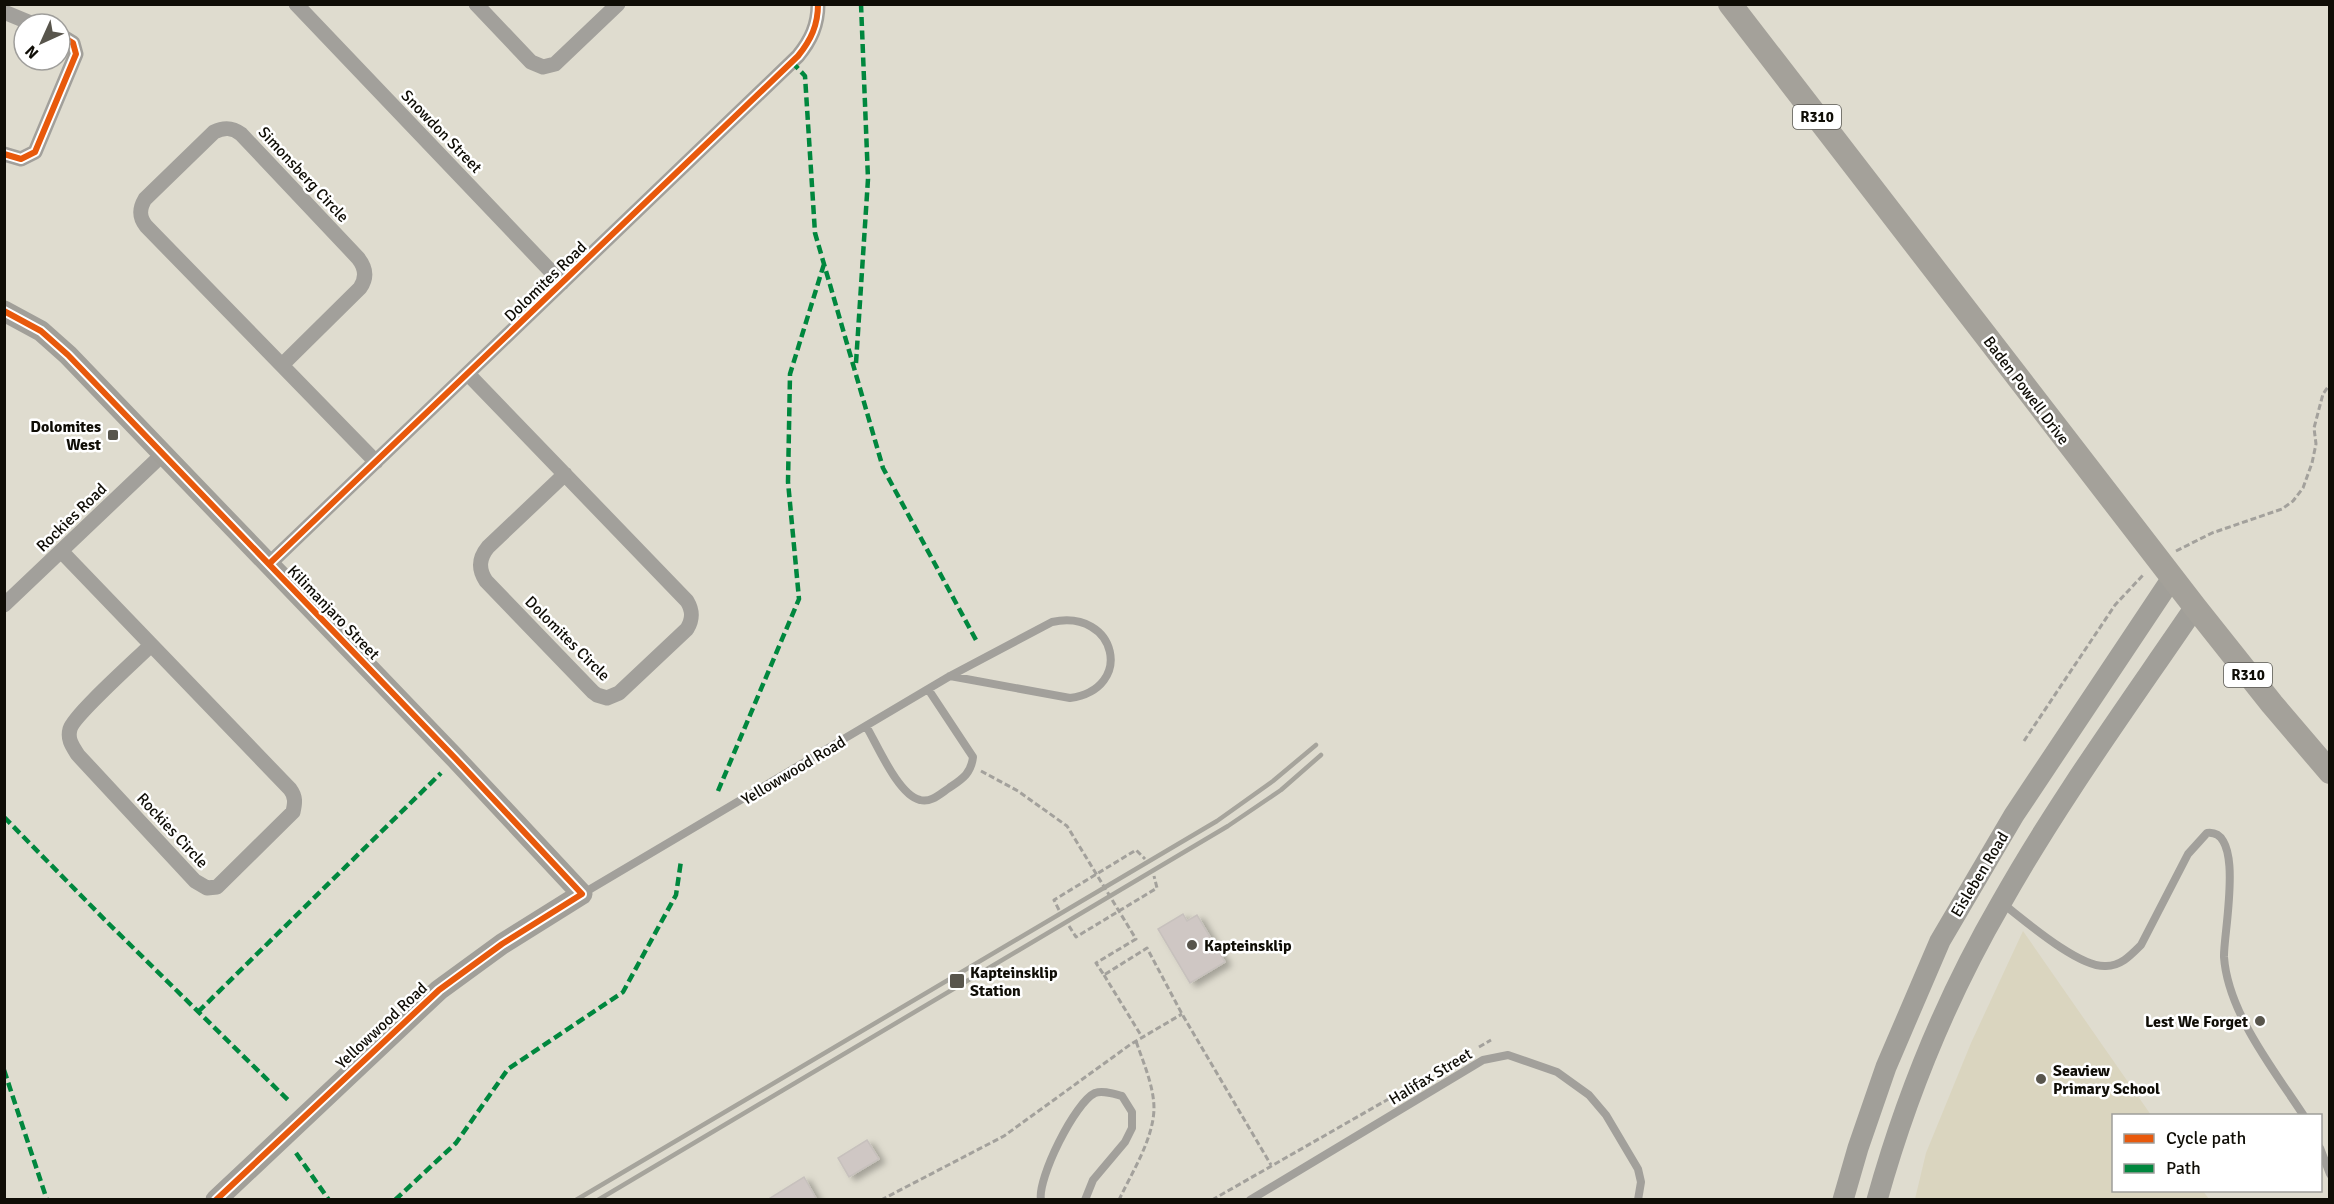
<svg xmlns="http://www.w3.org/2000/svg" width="2334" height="1204" font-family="Signika,sans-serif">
<defs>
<filter id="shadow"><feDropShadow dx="6" dy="3.5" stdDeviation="3" flood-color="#0004"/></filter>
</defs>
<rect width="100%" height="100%" fill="#dfdccf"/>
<path fill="#dad5bf" d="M2023 931 2151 1115 2114 1116V1190L2203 1191 2209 1199H1915L1926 1153 1971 1043Z"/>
<path fill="#cfc7c4" stroke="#c7c1bd" stroke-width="1.5" filter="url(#shadow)" d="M1183 914 1187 921 1197 915 1225 962 1190 983 1158 929Z
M867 1140 879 1159 849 1177 838 1158Z
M804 1177 817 1200H767Z"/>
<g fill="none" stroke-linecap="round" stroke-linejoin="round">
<path stroke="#a3a19c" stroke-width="3" stroke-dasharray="6 3" stroke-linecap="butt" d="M2176 551 2212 533 2282 509 2293 501 2303 488 2312 463 2316 444 2314 428 2323 394 2330 384
M2024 741 2115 605 2144 574
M981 771 1018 791 1067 826 1136 939 1096 963 1104 975 1147 948 1182 1014 1271 1165
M1059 910 1054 900 1136 850 1145 859
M1069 926 1076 937 1157 888 1154 876
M1104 975 1142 1037
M1479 1047 1491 1040
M881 1200 1004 1136 1131 1044 1182 1014
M1119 1200C1132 1172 1153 1140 1154 1109 1154 1086 1143 1062 1136 1041
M1212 1200 1427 1077"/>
<path stroke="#a2a09b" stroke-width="8" d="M866 726C877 744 898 795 920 800 931 803 940 794 949 788 962 779 971 774 973 757L928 689
M582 894 950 676 1052 622C1117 608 1135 689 1070 698L950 676
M2002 903C2024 920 2079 968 2106 966 2121 966 2131 955 2141 945L2188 854 2207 833C2246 828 2223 935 2224 957 2228 1013 2274 1070 2304 1116
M2320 1148 2330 1174
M1041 1200C1037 1179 1075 1102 1095 1093 1103 1090 1114 1094 1122 1096L1132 1112V1128L1125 1142 1093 1180 1085 1200
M1250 1200 1483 1060 1508 1055 1557 1072 1589 1095 1606 1115 1638 1169 1641 1182 1638 1200"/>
<path stroke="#a2a09b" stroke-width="15" d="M296 4 562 283
M476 4 531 62 543 67 555 64 618 4
M4 12 33 24
M4 154 21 159 35 152 76 54 73 43 60 35
M282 365 360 288C367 278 366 268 358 258L241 134C232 127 224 127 214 132L145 199C139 209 139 217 146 226L376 462
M468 374 687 601C693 611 693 619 687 629L619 693 607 698 597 695 593 692 486 581C478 569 479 558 488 547L565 474
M61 551 290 789C296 797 295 803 293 812L217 887 207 888 195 881 78 755C73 747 67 740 70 729 74 715 137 659 151 645
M269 564 798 56C811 40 818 25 818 4
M4 605 163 454"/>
<path stroke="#a19f99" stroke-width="21" d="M4 311 41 331 68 355 455 758 582 894 502 944 439 990 216 1200
M1843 1200 1858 1148 1886 1067 1940 941 2014 815 2172 578
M1877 1200C1906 1096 1947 996 2001 903 2059 800 2129 704 2195 607"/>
<path stroke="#a4a19a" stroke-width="24" d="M1730 4 2195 607 2272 704 2330 772"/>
<path stroke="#a6a49c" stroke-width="4.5" d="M576 1200 1217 821 1273 781 1316 745
M598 1200 1228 826 1281 790 1321 755"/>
<path stroke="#00873e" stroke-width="4.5" stroke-dasharray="9 4.5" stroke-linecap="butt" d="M792 62 805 76 815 233 883 468 976 640
M856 363 868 179 861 4
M718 791 799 599 788 482 790 374 824 264
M4 817 106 921 290 1102
M198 1012 441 773
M4 1070 47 1200
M296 1153 329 1200
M395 1200 456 1143 508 1069 623 992 676 895 681 861"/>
<defs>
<path id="cycleway" d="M4 154 21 159 35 152 76 54 73 43 60 35
M4 311 41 331 68 355 455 758 582 894 502 944 439 990 216 1200
M269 564 798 56C811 40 818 25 818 4"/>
</defs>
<use href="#cycleway" stroke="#fff" stroke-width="10"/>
<use href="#cycleway" stroke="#e8590c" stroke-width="6"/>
</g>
<g fill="#58554c" stroke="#fff" stroke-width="2">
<rect x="107" y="429" width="12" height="12" rx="3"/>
<circle cx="1192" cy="945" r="6"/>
<rect x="949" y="973" width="16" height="16" rx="3"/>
<circle cx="2260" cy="1021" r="6"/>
<circle cx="2041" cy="1079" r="6"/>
</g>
<g text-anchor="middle" stroke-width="5" stroke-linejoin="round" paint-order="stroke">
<g fill="#fff" stroke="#575651" stroke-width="1.5">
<rect x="1793" y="105" width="48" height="24" rx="4.5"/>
<rect x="2224" y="663" width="48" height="24" rx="4.5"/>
</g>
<g font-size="15" font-weight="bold" fill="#0f0d06">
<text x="1817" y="122">R310</text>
<text x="2248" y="680">R310</text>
</g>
<g font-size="16" fill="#0f0d06" stroke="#fff">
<text transform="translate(442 131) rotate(46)" y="6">Snowdon Street</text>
<text transform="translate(304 174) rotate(47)" y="6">Simonsberg Circle</text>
<text transform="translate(545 281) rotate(-44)" y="6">Dolomites Road</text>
<text transform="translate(2027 390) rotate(53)" y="6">Baden Powell Drive</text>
<text transform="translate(71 517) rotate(-44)" y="6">Rockies Road</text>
<text transform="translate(334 612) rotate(46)" y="6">Kilimanjaro Street</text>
<text transform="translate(568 638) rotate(45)" y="6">Dolomites Circle</text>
<text transform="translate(793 770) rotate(-31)" y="6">Yellowwood Road</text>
<text transform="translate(173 830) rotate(47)" y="6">Rockies Circle</text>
<text transform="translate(1979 874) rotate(-59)" y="6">Eisleben Road</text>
<text transform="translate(381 1025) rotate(-43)" y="6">Yellowwood Road</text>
<text transform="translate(1430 1076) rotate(-31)" y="6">Halifax Street</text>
</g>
<g font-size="16" font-weight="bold" fill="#0f0d06" stroke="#fff" text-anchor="start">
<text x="101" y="432" text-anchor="end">Dolomites<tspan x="101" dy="18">West</tspan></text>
<text x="1204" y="951">Kapteinsklip</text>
<text x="970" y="978">Kapteinsklip<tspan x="970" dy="18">Station</tspan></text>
<text x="2248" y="1027" text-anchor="end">Lest We Forget</text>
<text x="2053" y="1076">Seaview<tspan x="2053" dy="18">Primary School</tspan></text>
</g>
</g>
<rect width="2334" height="1204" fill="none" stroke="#0f0d06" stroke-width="12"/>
<rect x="2112" y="1114" width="210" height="78" fill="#ffffff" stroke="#9f9e9b" stroke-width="1.5"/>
<rect x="2124" y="1134" width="30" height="9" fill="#e8590c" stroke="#9f9e9b" stroke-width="1.5"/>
<text x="2166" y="1144" font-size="18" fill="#0f0d06">Cycle path</text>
<rect x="2124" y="1164" width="30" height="9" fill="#00873e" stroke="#9f9e9b" stroke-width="1.5"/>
<text x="2166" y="1174" font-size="18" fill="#0f0d06">Path</text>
<g transform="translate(42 42) rotate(225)"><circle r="28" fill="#ffffff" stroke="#9f9e9b" stroke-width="1.5"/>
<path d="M0-4.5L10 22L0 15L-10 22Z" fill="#58554c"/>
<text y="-9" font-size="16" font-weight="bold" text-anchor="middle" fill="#0f0d06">N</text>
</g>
</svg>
